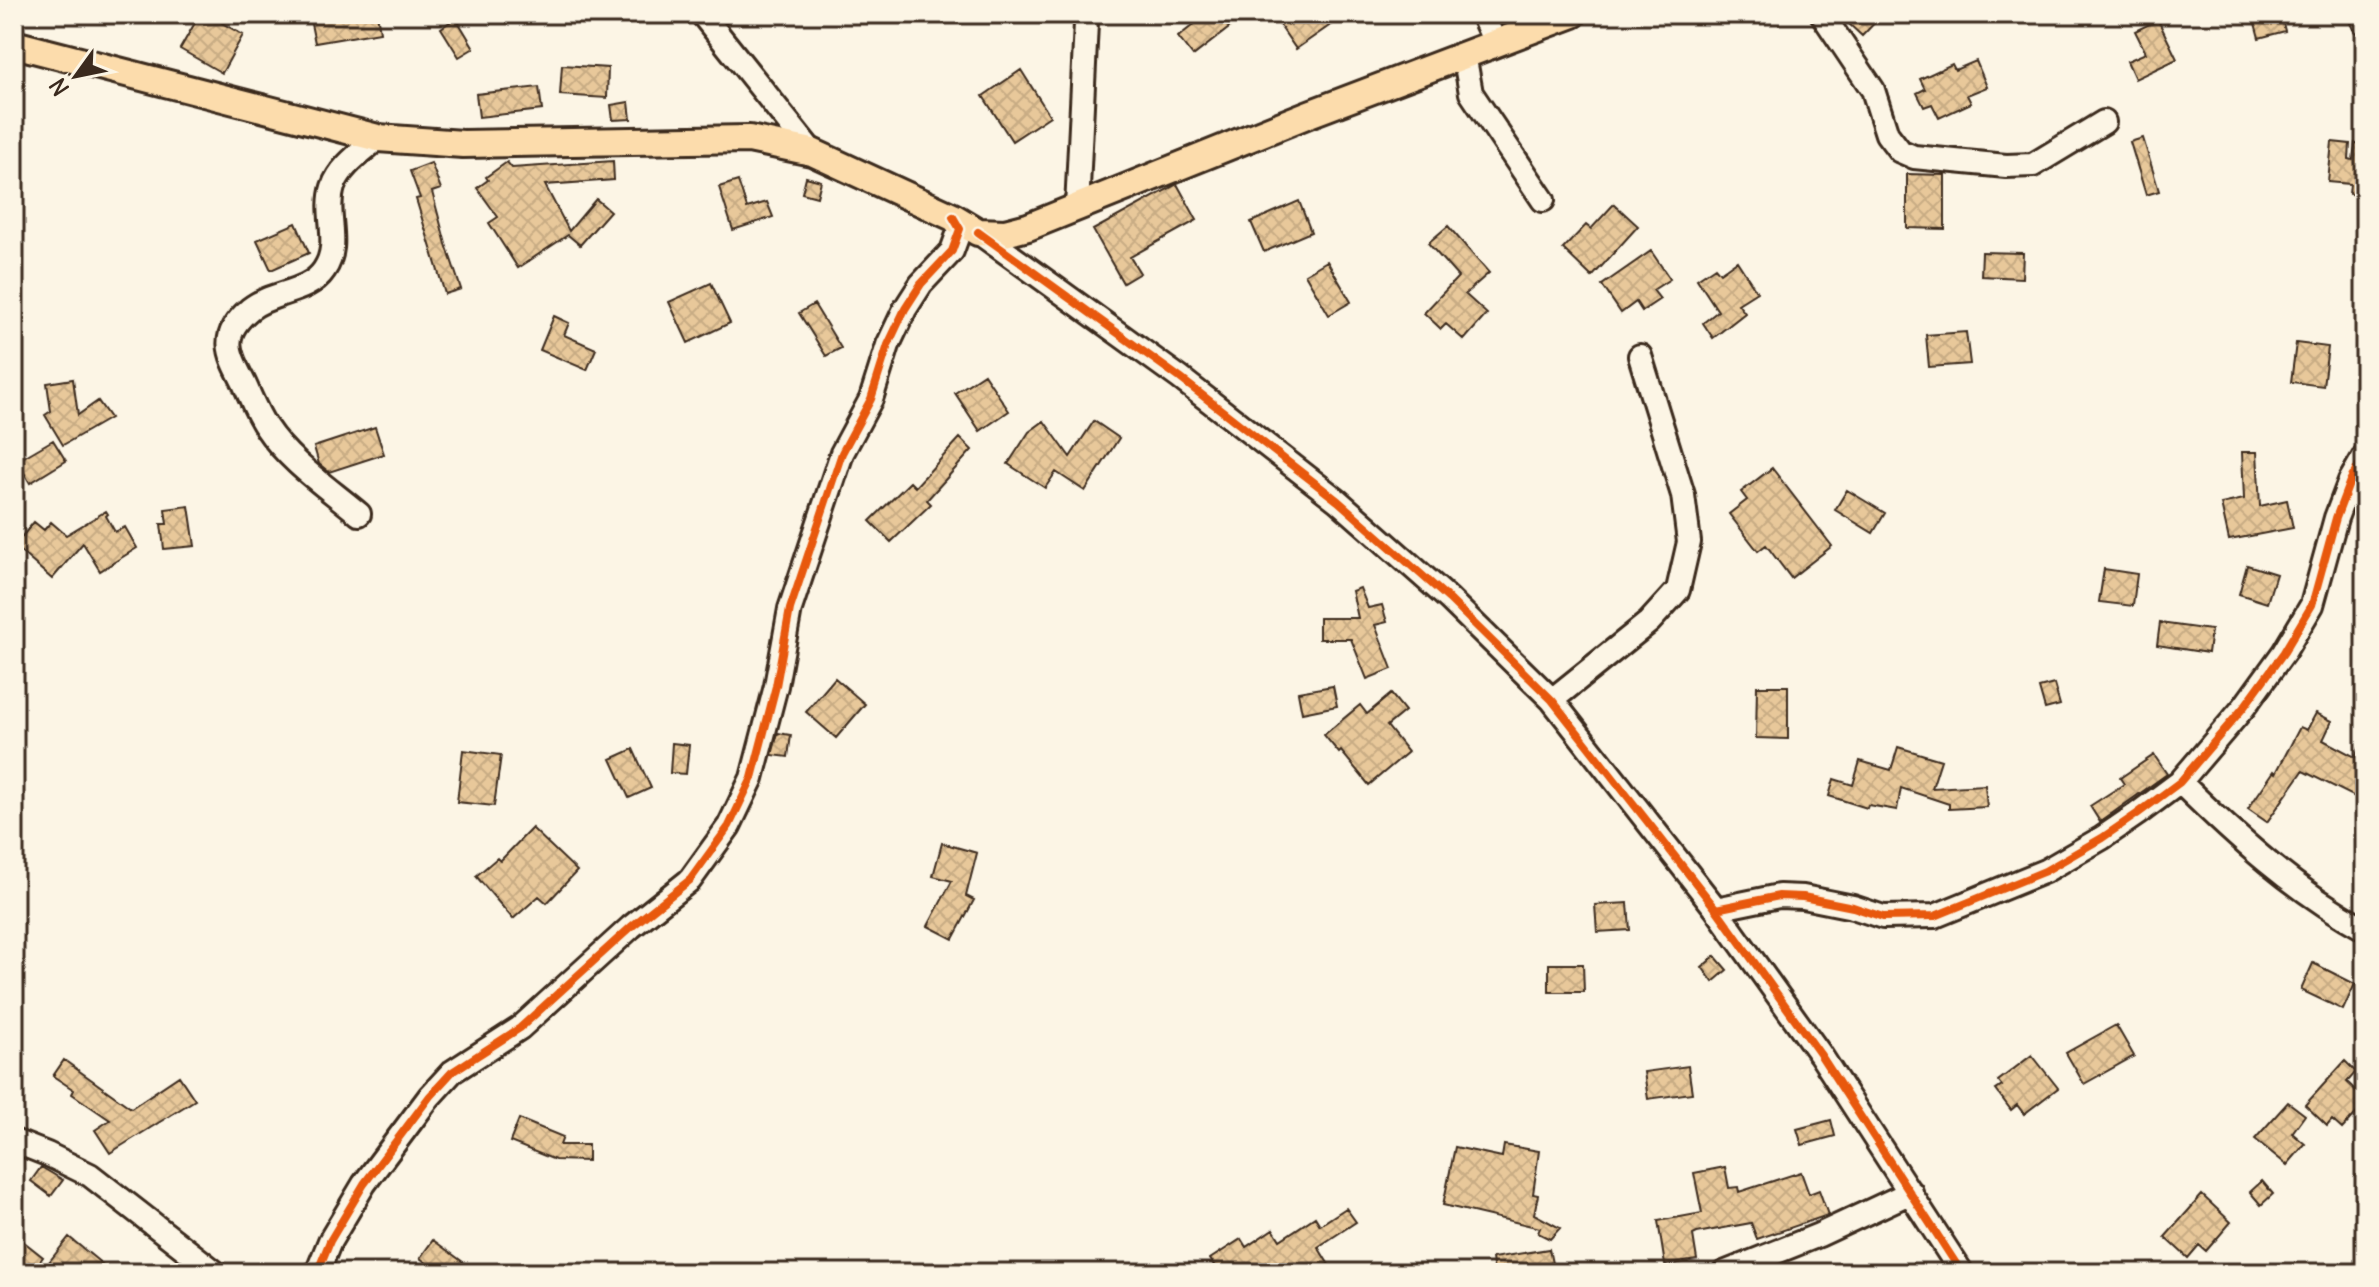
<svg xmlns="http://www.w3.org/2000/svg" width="2379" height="1287" font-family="Delius,sans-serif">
<defs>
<pattern id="building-cross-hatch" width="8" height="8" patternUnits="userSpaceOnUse" patternTransform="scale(2)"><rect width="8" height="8" fill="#e8c89a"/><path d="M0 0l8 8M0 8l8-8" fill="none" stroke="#c8ac84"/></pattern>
</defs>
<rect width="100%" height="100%" fill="#fcf5e5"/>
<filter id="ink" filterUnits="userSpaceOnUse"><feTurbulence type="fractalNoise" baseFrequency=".0125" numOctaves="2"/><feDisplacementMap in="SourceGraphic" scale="16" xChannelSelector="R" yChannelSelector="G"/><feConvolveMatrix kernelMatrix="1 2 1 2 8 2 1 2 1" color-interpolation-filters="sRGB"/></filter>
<g filter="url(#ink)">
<path fill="url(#building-cross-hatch)" stroke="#3b2a1e" stroke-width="2" d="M200 14H206L243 35 222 73 180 49Z
M309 14H377L380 32 315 43Z
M1207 14H1218L1229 28 1193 56 1178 37Z
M1272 14H1326L1332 24 1296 49Z
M1856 14H1883L1862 36 1848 23Z
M2281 15 2285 31 2259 38 2255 23Z
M456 18 474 48 459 57 441 28Z
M2158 20 2177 59 2135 79 2127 61 2146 53 2135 31Z
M1976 61 1987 87 1967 95 1971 103 1939 118 1932 104 1924 107 1917 93 1925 89 1920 79 1952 64 1955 70Z
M562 65 608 68 607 98 560 95Z
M1021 70 1050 116 1012 141 983 96Z
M539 87 542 110 479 117 476 94Z
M629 102 631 119 613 120 611 105Z
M2143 138 2159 191 2146 195 2130 142Z
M2332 142 2350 144 2349 159 2353 160 2355 143 2365 144V196L2349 194 2350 184 2328 182Z
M613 161 614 180 545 185 569 231 596 199 610 211 580 245 568 235 518 268 489 223 498 217 477 188 488 180 486 177 507 162 512 168Z
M431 163 441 189 432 192 446 244 461 289 445 294 416 199 420 198 410 171Z
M1907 174 1945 175V229L1907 228Z
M806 177 821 181 817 197 802 193Z
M738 181 747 208 767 202 773 217 733 230 719 187Z
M1177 184 1197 220 1130 257 1140 273 1123 283 1093 230Z
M1299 201 1311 232 1264 252 1251 222Z
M1614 204 1638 226 1592 277 1563 249 1586 225 1591 229Z
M296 223 309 253 271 270 257 240Z
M1448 226 1489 273 1465 294 1487 314 1464 340 1446 324 1441 329 1424 313 1458 277 1428 243Z
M1651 251 1670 279 1653 290 1660 299 1642 311 1636 302 1621 313 1602 285Z
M1982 252 2023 253 2022 278 1981 276Z
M1327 261 1351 302 1329 315 1305 274Z
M1737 261 1757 292 1738 304 1745 313 1713 338 1703 323 1718 311 1697 279 1715 267 1720 273Z
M711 283 730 323 688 343 669 302Z
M814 304 841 348 826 356 799 313Z
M554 316 569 323 564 335 596 349 587 370 540 350Z
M1966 332 1970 364 1929 367 1926 335Z
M2296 343 2328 347 2323 386 2291 382Z
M984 374 1009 411 980 431 955 393Z
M73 379 78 415 98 401 110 418 63 445 45 415 51 411 47 383Z
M1044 421 1070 457 1094 421 1119 438 1085 491 1056 472 1045 488 1008 464 1029 432Z
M375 427 384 454 329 472 319 464 314 447Z
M960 438 972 450 927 500 931 504 891 542 870 521 910 482 915 487Z
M53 440 66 461 30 483 17 461Z
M2242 452H2257L2260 506 2287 500 2293 528 2229 540 2221 504 2244 499Z
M1772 468 1832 546 1791 578 1766 545 1758 551 1729 514 1747 500 1741 492Z
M1847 490 1885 513 1873 533 1835 510Z
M189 506 195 546 164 549 161 524H167L165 509Z
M106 511 108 514 106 516 115 532 125 527 137 548 100 571 83 543 52 579 14 546 34 522 44 530 51 522 66 535Z
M2247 565 2276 574 2267 603 2239 594Z
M2104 569 2137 574 2133 606 2099 602Z
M1360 588 1368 608 1382 605 1387 622 1375 625 1392 669 1367 679 1351 639H1319V618H1358L1352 591Z
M2160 623 2211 630 2208 653 2157 645Z
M835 678 865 704 836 738 806 712Z
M2054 684 2060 705 2045 709 2039 688Z
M1333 686 1337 706 1302 713 1298 692Z
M1757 686H1788V739L1756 738Z
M1391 694 1405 711 1387 726 1408 752 1369 785 1341 751 1339 753 1324 735 1360 705 1367 714Z
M2316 713 2332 721 2323 740 2355 757 2365 737V802L2303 771 2267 822 2248 809 2274 771 2276 773 2300 727 2307 730Z
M778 733 791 735 788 757 772 755Z
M672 743 689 745 686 774 670 773Z
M1898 747 1941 760 1932 788 1985 785 1987 807 1949 809V804L1901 788 1897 810 1868 805 1867 808 1829 796 1834 779 1853 785 1860 761 1891 770Z
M633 749 651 788 629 798 611 759Z
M463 750 501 755 494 806 457 802Z
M2154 755 2167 774 2100 822 2090 806 2124 784 2120 778Z
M532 828 577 871 547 903 539 896 513 919 476 876 497 858 500 861Z
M942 843 977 853 966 896 974 900 953 939 928 926 952 881 933 876Z
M1628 903 1630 930 1597 932 1595 905Z
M1715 956 1727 970 1713 982 1702 967Z
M2313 963 2355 984 2343 1010 2301 990Z
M1549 964H1583L1584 992H1549Z
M2116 1025 2134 1056 2084 1084 2066 1053Z
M2032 1055 2058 1088 2024 1114 2017 1105 2011 1110 1996 1090 2002 1086 1998 1081Z
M64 1060 131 1108 179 1076 195 1100 110 1153 95 1130 110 1120 72 1094 74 1090 53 1076Z
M2345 1061 2356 1072 2347 1082 2365 1099V1104L2342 1129 2332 1120 2327 1126 2305 1105Z
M1688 1066 1692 1093 1648 1099 1644 1072Z
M2288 1102 2305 1115 2292 1133 2305 1144 2287 1165 2255 1139Z
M519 1119 563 1137 560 1145H588V1161L555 1160 510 1142Z
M1831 1120 1835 1136 1802 1145 1797 1129Z
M1504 1145 1539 1151 1533 1194 1538 1195 1534 1214 1560 1228 1550 1239 1538 1233 1540 1228 1443 1205 1455 1147 1502 1157Z
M41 1167 63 1180 51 1196 31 1181Z
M1725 1167 1729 1188 1738 1187 1739 1192 1801 1172 1809 1194 1819 1190 1828 1215 1757 1239 1751 1223 1697 1233 1693 1235 1697 1260 1665 1265 1658 1221 1702 1213 1694 1173Z
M2262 1181 2273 1194 2261 1205 2250 1192Z
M2202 1195 2231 1222 2206 1251 2199 1245 2188 1258 2165 1237Z
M1346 1208 1356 1222 1318 1247 1334 1273H1305L1300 1266 1289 1273H1219L1210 1259 1241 1239 1246 1247 1273 1229 1280 1240 1315 1217 1320 1225Z
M14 1234 43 1257 31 1273H24L14 1265Z
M69 1237 113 1273H62L49 1262Z
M433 1240 478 1273H440L420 1258Z
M1549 1249 1554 1273H1494L1492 1258Z"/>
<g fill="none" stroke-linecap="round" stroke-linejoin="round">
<defs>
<path id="minor" d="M702 14 812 152
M1482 14 1495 42
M1822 14 1873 90 1887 134 1900 151 1914 157 2006 166 2033 165 2104 122
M2360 14 2365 24
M1464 54 1471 93 1543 200
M1077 208 1086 23 1083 14
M978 232 1180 378 1338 501 1449 599 1552 700 1716 909 1820 1054 1962 1273
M359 514C327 487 289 462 266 427 257 414 251 398 244 383 228 352 219 335 250 309 272 291 308 294 324 270 342 244 324 215 333 187 340 166 362 152 378 138
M1552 700 1649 622 1678 590 1689 542 1683 495 1640 356
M2180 782C2236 837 2295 891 2365 929
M1716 909 1779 896 1803 897 1853 907 1883 917 1935 916 2045 871 2102 838 2137 814 2180 782 2244 707 2284 652 2312 605 2336 518 2350 481 2365 455
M14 1141 47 1154 90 1175 216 1273
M317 1273 330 1241 364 1184 430 1096 452 1072 520 1028 631 927 690 880 729 826 752 778 776 686 790 609 842 453 871 399 888 345 905 309 921 284 952 251 960 229 953 217
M1724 1273 1819 1235 1911 1192"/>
<path id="major" d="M14 44 378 138 463 144 749 139 812 152 953 217 978 232 1005 233 1028 227 1309 114 1573 14"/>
</defs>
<use href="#minor" stroke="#3b2a1e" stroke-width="28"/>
<use href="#major" stroke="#3b2a1e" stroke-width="32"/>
<use href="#minor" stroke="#fcf5e5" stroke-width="22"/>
<use href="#major" stroke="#fcdcac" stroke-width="26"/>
<defs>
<path id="cycleway" d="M978 232 1180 378 1338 501 1449 599 1552 700 1716 909 1820 1054 1962 1273
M1716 909 1779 896 1803 897 1853 907 1883 917 1935 916 2045 871 2102 838 2137 814 2180 782 2244 707 2284 652 2312 605 2336 518 2350 481 2365 455
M317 1273 330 1241 364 1184 430 1096 452 1072 520 1028 631 927 690 880 729 826 752 778 776 686 790 609 842 453 871 399 888 345 905 309 921 284 952 251 960 229 953 217"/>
</defs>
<use href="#cycleway" stroke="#fcf5e5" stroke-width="13"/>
<use href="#cycleway" stroke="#e8590c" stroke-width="8"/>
</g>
</g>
<rect width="2379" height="1287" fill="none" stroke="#fcf5e5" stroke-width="48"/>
<rect x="24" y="24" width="2331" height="1239" fill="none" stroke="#3b2a1e" stroke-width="3" filter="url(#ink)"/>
<g transform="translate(76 76) rotate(237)" stroke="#fcf5e5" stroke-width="6" paint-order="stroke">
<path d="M0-6L14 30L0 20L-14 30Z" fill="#3b2a1e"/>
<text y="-12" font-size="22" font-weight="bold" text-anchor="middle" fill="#3b2a1e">N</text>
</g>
</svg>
